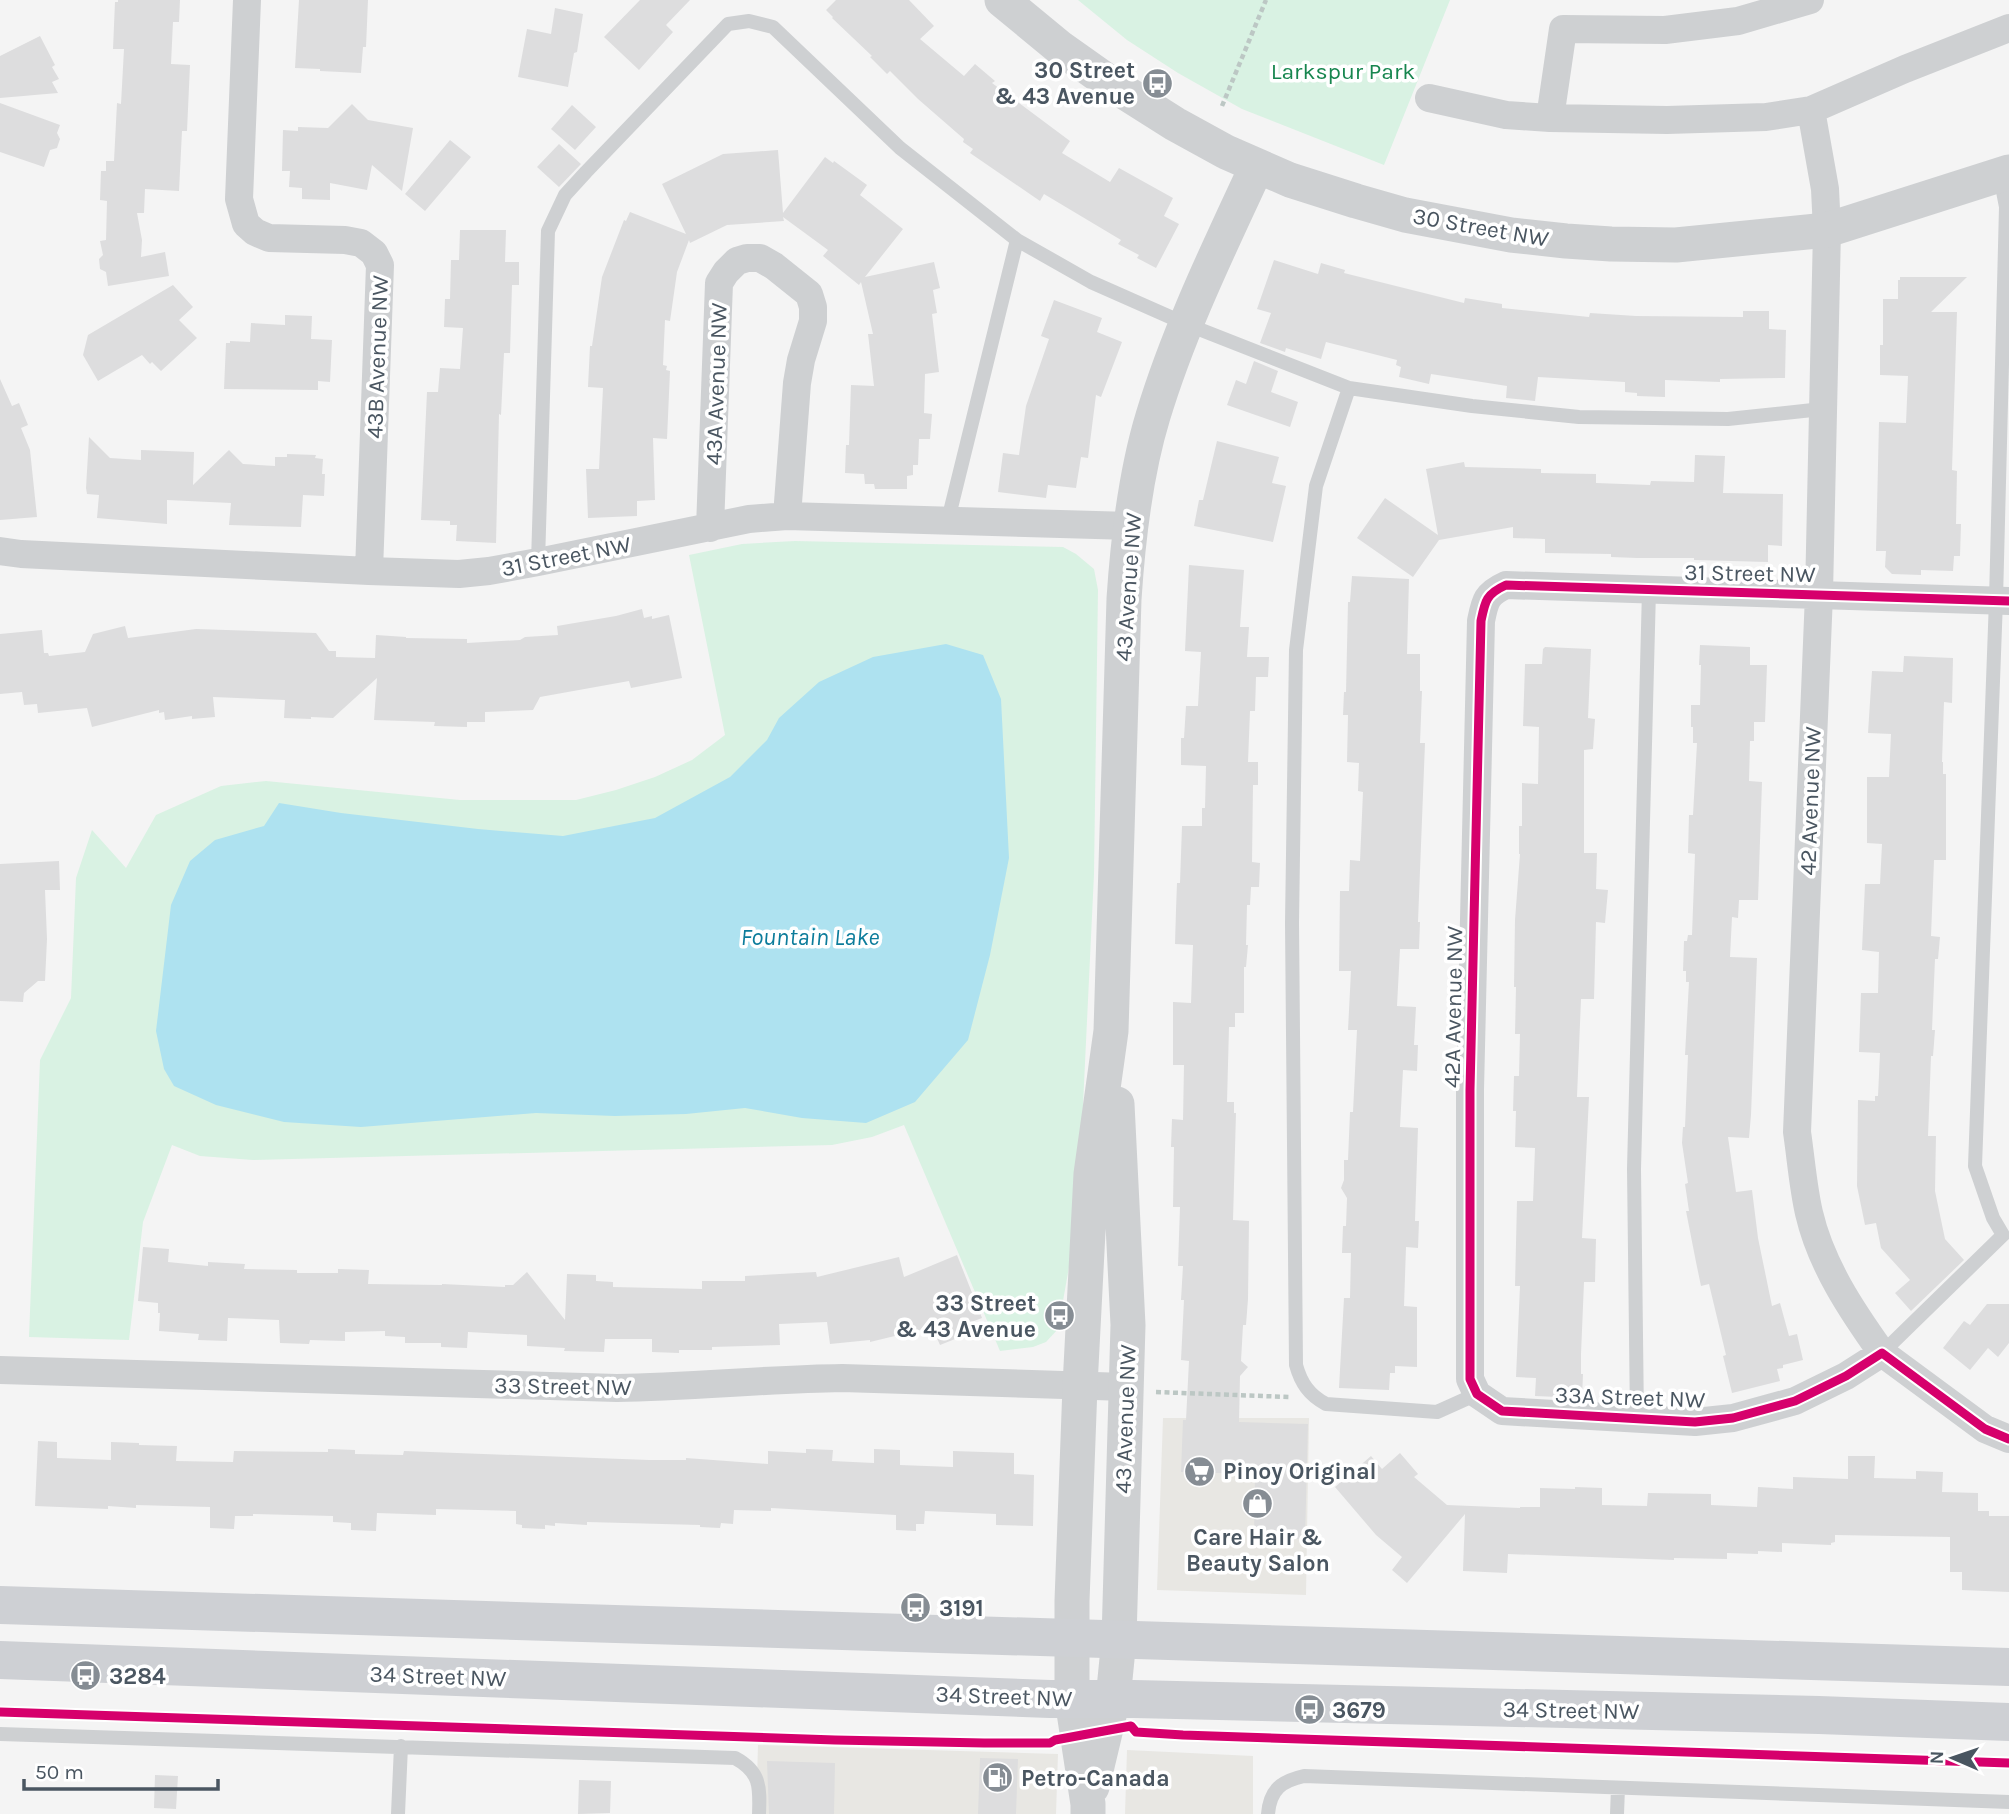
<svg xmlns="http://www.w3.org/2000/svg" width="2009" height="1814" font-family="Karla,sans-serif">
<rect width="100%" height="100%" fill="#f4f4f4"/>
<path fill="#e8e7e3" d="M1163 1418H1309L1306 1595 1157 1590Z
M758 1745 1058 1754 1056 1814H756Z
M1127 1750 1253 1756V1814H1125Z"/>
<path fill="#d9f2e3" d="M1078 0H1450L1384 165 1242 109 1178 73 1127 40Z
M795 541 1063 547 1076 554 1094 569 1098 590 1094 874 1081 1147 1069 1267 1058 1329 1046 1342 1033 1347 1000 1351 904 1125 872 1137 832 1145 253 1160 200 1156 172 1145 143 1222 129 1340 29 1337 40 1060 71 998 76 878 92 830 126 868 156 815 221 786 266 781 460 800H576L616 790 655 777 692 760 725 735 689 555 742 544Z"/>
<path fill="#aee2f0" d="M946 644 983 655 1001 699 1009 858 990 955 968 1040 915 1102 866 1123 802 1118 745 1108 686 1114 615 1116 536 1113 361 1127 284 1122 216 1105 174 1086 164 1069 156 1031 171 905 190 861 215 840 264 826 279 803 341 813 478 829 563 836 655 818 730 777 767 740 779 718 819 682 873 657Z"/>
<path fill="#ddddde" d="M118 0H180L179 22H173L171 64 190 65 187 131H182L179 191 145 189 144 213H137L142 240 141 257 165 252 169 276 108 286 106 272 100 269 99 259 103 255 100 241 106 240 107 201 100 200 101 171H106V161H114L117 103 121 104 124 49H113L115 2H118Z
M299 0H368L366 47H363L361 73 320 71V69L295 68Z
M640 0H690L666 25 673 32 639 70 604 37Z
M836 0H909L934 26 920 39 964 76 975 64 995 81 992 83 1070 141 1062 153 1110 182 1119 168 1173 198 1164 216 1179 224 1156 268 1137 258 1139 255 1118 244 1121 240 1044 194 1040 201 970 153 973 149 963 142 964 139 918 99 890 71 887 74 870 57 872 56 832 18 833 17 826 10Z
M555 8 583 14 577 52 574 53 568 87 518 77 527 29 551 34Z
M40 36 55 65 52 67 59 79 52 82 58 93 0 98V56Z
M0 103 60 125 57 133 60 139 57 148 50 150 44 167 0 152Z
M352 104 368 120 413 128 402 191 372 165 367 190 330 183V200L302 199V188L289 187 290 171H282L283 130 298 131V127L328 128Z
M572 105 596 127 575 150 551 129Z
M450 140 471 157 425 211 405 194Z
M559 144 581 164 559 187 537 167Z
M778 150 783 213 825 157 833 163 834 161 867 185 860 195 903 229 865 277 934 262 940 288 933 290 937 313 932 314 939 372 925 374 924 413 932 414 930 439H919L918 465H913V475L907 476V489H875L874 484H865L864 474 845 473 846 445H849L851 385 874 386 868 334H873L861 282 859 285 823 256 828 250 783 217 784 221 727 225 690 243 689 240 677 272 670 321 665 320 663 365 667 366 666 370 670 371 667 439 653 438 655 500 637 501V516L588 518 586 469H599L603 388 588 387 590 346H592L602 277 624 220 626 221 630 212 686 234 662 184 723 154Z
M460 230H506L505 262H519V285H512L510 353H504L501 415 499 414 496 543 456 541 457 525H450V521L421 520 427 392H438L440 368 460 369 463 328 444 327 445 299H450L451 260H459Z
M1274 260 1318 274 1321 263 1345 270 1344 273 1464 303 1465 298 1502 304V308L1589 317 1590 313 1636 316 1743 317V311H1769V329L1786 330 1785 378 1720 379V382L1665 380V397L1637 396V393L1625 392V382L1538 377 1535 401 1506 398 1507 386 1431 374 1429 384 1399 377 1401 367 1396 365 1397 360 1326 342 1321 359 1286 348 1285 352 1260 343 1271 313 1257 309Z
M1900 277H1967L1931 312H1957L1952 470 1957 471 1956 524H1961L1960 556H1954L1953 571 1921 570V575L1892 574 1885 567 1886 551H1876L1879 422 1906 423 1908 376 1880 375V345H1883V299H1898V280H1900Z
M173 285 193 307 179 320 197 338 161 371 152 362 150 364 142 355 98 381 83 355 88 335Z
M1054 300 1102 318 1097 332 1122 342 1101 397 1096 395 1088 458 1081 457 1076 488 1048 485 1046 498 998 492 1003 453 1019 455 1026 406 1049 339 1041 336Z
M285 315 312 316 311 339 332 340 330 382 318 381V390L224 389 226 343H230V341L250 342 251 323 285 325Z
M1254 361 1278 371 1271 392 1298 402 1290 427 1227 405 1236 380 1246 384Z
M0 379 12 406 19 403 28 425 21 428 30 450 37 517 0 520Z
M89 437 110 458 141 460V450L194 452 193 485 229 450 243 464 275 466V457H287V454L316 455 315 458 323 459 322 474H325L324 496 303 495 301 527 229 525 231 503 167 500V524L97 518 99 495 87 494 86 488Z
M1217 441 1279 457 1272 483 1286 486 1273 542 1194 526 1199 500H1203Z
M1695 455 1725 456 1723 493 1783 494 1782 546 1768 545V562L1694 560V558H1637L1611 557V554L1545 553V539L1513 538V527L1439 540 1413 577 1357 538 1385 498 1438 535 1426 469 1464 462 1465 467 1541 469V473L1596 474V483L1650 485 1651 481 1694 482Z
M1189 565 1244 570 1240 627H1249L1247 657H1269L1268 677H1256L1255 711H1250L1248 762H1258V785H1253L1252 862 1260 863 1259 887H1251L1250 905H1247L1246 945H1248L1246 967H1244V1013H1235V1027H1229L1227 1102H1234V1113H1236L1233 1220 1249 1221 1248 1299 1246 1325H1243L1241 1361 1248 1367 1240 1376 1239 1422 1308 1424 1305 1539 1254 1537 1255 1474 1181 1472 1183 1420H1186L1189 1361 1181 1360 1184 1300H1181L1183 1266H1178L1180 1207H1173L1174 1147H1171L1172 1119 1183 1120 1184 1065H1173V1002L1191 1003 1193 945 1175 944 1176 910 1177 883H1180L1182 826H1202V808H1205L1206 766 1181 765V738H1184L1186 706H1198L1201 652 1185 651Z
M1352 576 1409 579 1407 654H1420V691H1422L1420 743H1425L1418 922H1420L1419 949H1400L1397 1006 1416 1007 1414 1045H1418L1417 1071 1403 1070 1400 1127 1418 1128 1415 1221H1419L1418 1248 1406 1247 1404 1306 1417 1307V1367L1395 1366V1373H1390L1389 1390 1339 1388 1344 1298H1350L1351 1253H1342L1343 1226H1346L1347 1198 1341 1188 1344 1180V1160H1348L1350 1112H1353L1357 1030H1348L1351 971H1339L1340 891H1349L1350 860 1360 861 1363 792 1358 791 1359 763 1347 762 1348 715H1343L1344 692H1346L1348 602H1350Z
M642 609 644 618 652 616V619L669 615 682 678 631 688 629 681 540 697 533 710 485 712V722H467V727L434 726 435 722 374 720 377 678 333 718 311 717V719L284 718 285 700 213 697 215 717 192 719V716L165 720 164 712 159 713V710L92 727 87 708 38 713 37 704 24 705 22 692 0 694V634L42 630 44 653H48L49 656 85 652 93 634 125 626 128 638 196 629 316 633 329 651H336V657L375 658 376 635 406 637V638L467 639V643L520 640 525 637 558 635 557 626 616 616Z
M1700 645 1750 647V665H1767L1765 722H1754V741H1750L1749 781 1762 782 1758 900H1739L1738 918 1732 917 1730 957 1757 958 1751 1115 1749 1138 1728 1137 1736 1192 1752 1190 1758 1238 1772 1306 1780 1303 1789 1336 1797 1334 1803 1360 1783 1365V1368L1777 1369 1780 1381 1732 1393 1723 1356 1726 1355 1709 1284 1701 1286 1696 1262 1686 1211H1689L1685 1184 1688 1183 1682 1143 1683 1127H1685L1688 1055H1685L1689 982H1686V971H1683L1684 941H1687L1688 935H1692L1695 854 1688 853 1689 815H1693L1697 743H1693V727H1691V705H1700L1701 665H1699Z
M1545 647 1591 649 1588 718 1595 719 1593 749 1584 750V853H1597L1596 889 1608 890 1605 923 1596 922 1594 999H1581L1577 1097H1589L1582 1238 1596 1239 1595 1282H1584L1581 1354V1374H1583L1582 1398 1535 1396 1536 1378 1516 1377 1520 1286H1515L1517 1201H1533L1535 1148 1515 1147 1516 1111H1513L1514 1076H1519L1520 1034H1515L1516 987H1514L1515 920 1520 854H1519V826H1522V783L1538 784 1539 727 1523 726 1525 664H1542L1543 649Z
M1904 656 1953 658 1952 703 1944 702 1942 762H1943V774H1946V860H1934L1931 936 1940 937 1938 959H1935L1932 1030H1935L1933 1056H1931L1928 1136H1936L1935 1191 1945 1239 1964 1260 1911 1311 1895 1293 1910 1280 1881 1248 1876 1223 1865 1225 1857 1186 1858 1100 1875 1101V1096H1878L1880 1053 1859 1052 1861 993H1878L1879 952 1862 950 1865 884H1880L1882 844 1867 843V777H1889L1891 734 1868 733 1872 671 1903 672Z
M59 861 60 890H45L47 939 45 981H38L24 993 23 1002 0 1001V864Z
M143 1247 169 1249 168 1262 208 1266V1262L245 1264 244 1269 297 1270V1273H338V1269L369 1270 368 1284 442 1285V1284L505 1287V1285H513L527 1272 565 1320 567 1274 596 1275V1281L613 1282V1287L702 1289V1281H745V1276L816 1272 817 1277 899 1257 904 1277 957 1255 982 1318 961 1326 965 1335 940 1345 932 1327 870 1342V1340L830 1344 827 1322 779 1324 780 1345 712 1347V1350H679V1353L652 1352V1339H605L604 1352 564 1351 565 1348 527 1346V1335L468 1332 467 1348 441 1347V1343H405V1337L385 1336V1331L345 1332V1341L310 1340 309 1344 280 1343 279 1320 228 1318 227 1341 198 1340 199 1334 159 1331 160 1313H158V1303L138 1301Z
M1987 1304H2009V1343L1998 1357 1988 1348 1970 1370 1943 1348 1964 1321 1970 1325Z
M38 1441 57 1442V1458L111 1460V1442L139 1443V1445L177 1446 176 1461 233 1462 234 1451 328 1452V1449L355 1450V1454L403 1455 404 1451 649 1460H686V1458L768 1464V1451L806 1453V1449L833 1450 832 1461 874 1463V1449L900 1450V1465L953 1467V1451L1014 1453V1474L1034 1475 1033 1526 996 1525V1514L925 1511 924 1524H916V1531L896 1530V1515L771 1508V1511L734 1510 733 1524 721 1523 720 1528 700 1527V1525L587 1522V1525L555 1523V1526L545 1525V1529L522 1528V1525L516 1524V1511L436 1509V1515L377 1513 376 1531 351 1530V1523L333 1522V1516L253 1514V1516H235L234 1529 210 1528V1507L136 1505V1508L108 1506V1509L35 1506Z
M1400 1453 1418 1474 1414 1477 1447 1505 1520 1508V1507H1540V1488L1575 1489V1487L1602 1488V1505L1647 1506 1648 1493 1711 1494V1505L1757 1507 1758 1487 1793 1489V1477L1848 1479V1456H1875L1874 1478 1916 1479V1471L1943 1472 1942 1492 1978 1493V1511H1989V1516H2009V1592L1962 1590V1572H1950V1537L1835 1535V1542L1831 1543V1545L1782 1543V1552L1758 1551V1554L1727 1553V1559L1674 1558V1560L1508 1554 1507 1573 1463 1571 1465 1514 1407 1583 1392 1570 1402 1557 1376 1535 1335 1487 1371 1456 1382 1469Z
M980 1758 1018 1759 1016 1814H978Z
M767 1761 835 1763 834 1814H769Z
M155 1775 178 1776 176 1809 154 1808Z
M579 1780 611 1781 610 1813 578 1814Z"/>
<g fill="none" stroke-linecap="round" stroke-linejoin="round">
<path stroke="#bcc7c4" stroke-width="4.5" stroke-dasharray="5 3.5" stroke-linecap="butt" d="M1222 106 1266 0
M1156 1392 1289 1397"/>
<path stroke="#ced0d2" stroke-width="14" d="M1349 388 1316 486 1296 650 1292 923 1296 1365C1301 1383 1309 1395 1326 1404L1437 1412 1477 1394
M948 520 1017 240
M538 562 548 231 565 195 586 172 728 24 749 21 773 27 900 148 1017 240 1091 282 1186 324 1349 388 1472 406 1579 417 1728 419 1822 409
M1882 1353 2003 1235 1993 1218 1975 1166 1996 600 2006 207 2000 176
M1637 1419 1634 1169 1649 590
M0 1734 735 1758C761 1772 760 1788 759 1814
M398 1814 401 1746
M1268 1814C1270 1789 1282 1781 1304 1776L2009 1802
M1617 1814 1618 1788"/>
<path stroke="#ced0d2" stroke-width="28" d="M247 0 239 199 246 224 255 232 269 238 345 240 361 243 374 253 380 265 369 571
M1810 0 1738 21 1665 30 1563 29 1550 118 1667 120 1766 117 1811 110 1905 69 2009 28
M1429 98 1506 115 1550 118
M1811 110 1825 189 1827 230 1819 594 1797 1132C1801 1159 1803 1187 1809 1213 1821 1265 1852 1311 1882 1353
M710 528 719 283 726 272 737 261 747 258H760L774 266 809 294 813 307V321L801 360 797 383 787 516
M0 551 21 554 369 571 459 574 489 571 538 562 749 519 787 516 1131 526
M2009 601 1506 585C1486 594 1485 601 1481 621L1470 1090V1379L1477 1394 1502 1411 1695 1422 1733 1418 1795 1401 1846 1376 1882 1353 1985 1429 2009 1439
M0 1370 617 1388C692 1387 767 1379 842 1378L1126 1387"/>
<path stroke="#ced0d2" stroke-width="35" d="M1002 0 1059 47 1107 81 1175 124 1226 152 1290 180 1356 201 1405 215 1511 235 1566 241 1611 244 1676 245 1827 230 2009 172
M1092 1787 1113 1699 1119 1639 1128 1325 1117 1104
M1088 1814V1804L1072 1699V1601L1080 1386 1091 1174 1111 1031 1124 599C1128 538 1135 475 1153 416 1179 330 1219 248 1257 166"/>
<path stroke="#ced0d4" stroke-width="38" d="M0 1605 2009 1667
M0 1660 1050 1699H1134L1819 1715 2009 1722"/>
<defs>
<path id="cycleway" d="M2009 601 1506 585C1486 594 1485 601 1481 621L1470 1090V1379L1477 1394 1502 1411 1695 1422 1733 1418 1795 1401 1846 1376 1882 1353 1985 1429 2009 1439
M0 1712 835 1740 984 1743H1050L1055 1740 1131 1726 1136 1732 1183 1735 2009 1763"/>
</defs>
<use href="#cycleway" stroke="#fff" stroke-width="13"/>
<use href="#cycleway" stroke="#d6006c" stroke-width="9"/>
</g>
<defs>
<symbol id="bus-disc" viewBox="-11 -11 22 22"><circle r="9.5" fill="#868d94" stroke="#fff"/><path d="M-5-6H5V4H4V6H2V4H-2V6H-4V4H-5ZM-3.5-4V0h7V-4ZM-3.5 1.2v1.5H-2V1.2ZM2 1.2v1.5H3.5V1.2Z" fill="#fff"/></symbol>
<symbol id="supermarket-disc" viewBox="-11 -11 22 22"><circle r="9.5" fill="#868d94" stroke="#fff"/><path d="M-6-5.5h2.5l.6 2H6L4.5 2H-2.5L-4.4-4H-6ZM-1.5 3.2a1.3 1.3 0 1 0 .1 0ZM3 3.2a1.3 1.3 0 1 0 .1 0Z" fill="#fff"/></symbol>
<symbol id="shop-disc" viewBox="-11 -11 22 22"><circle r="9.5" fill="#868d94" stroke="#fff"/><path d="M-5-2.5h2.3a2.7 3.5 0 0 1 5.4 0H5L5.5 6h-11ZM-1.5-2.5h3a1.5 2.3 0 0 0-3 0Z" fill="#fff"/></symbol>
<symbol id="fuel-disc" viewBox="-11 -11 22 22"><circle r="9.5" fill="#868d94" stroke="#fff"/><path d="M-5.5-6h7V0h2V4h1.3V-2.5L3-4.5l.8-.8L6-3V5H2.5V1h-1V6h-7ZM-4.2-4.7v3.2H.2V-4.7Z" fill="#fff"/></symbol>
</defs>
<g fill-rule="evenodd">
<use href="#bus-disc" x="1140" y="66" width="35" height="35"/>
<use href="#bus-disc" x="1042" y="1298" width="35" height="35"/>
<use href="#supermarket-disc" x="1182" y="1454" width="35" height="35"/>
<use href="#shop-disc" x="1240" y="1486" width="35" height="35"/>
<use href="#bus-disc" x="898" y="1590" width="35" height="35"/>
<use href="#bus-disc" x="68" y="1658" width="35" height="35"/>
<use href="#bus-disc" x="1292" y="1692" width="35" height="35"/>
<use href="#fuel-disc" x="980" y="1760" width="35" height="35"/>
</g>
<g text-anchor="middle" stroke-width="7" stroke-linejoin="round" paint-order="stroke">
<g font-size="23" font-weight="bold" fill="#4a5661" stroke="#fff" text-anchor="start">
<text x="1135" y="78" text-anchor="end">30 Street<tspan x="1135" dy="26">&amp; 43 Avenue</tspan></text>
<text x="1036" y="1311" text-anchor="end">33 Street<tspan x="1036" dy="26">&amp; 43 Avenue</tspan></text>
<text x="1223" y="1479">Pinoy Original</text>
<text x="1258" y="1545" text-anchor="middle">Care Hair &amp;<tspan x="1258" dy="26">Beauty Salon</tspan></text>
<text x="939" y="1616">3191</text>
<text x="109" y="1684">3284</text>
<text x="1332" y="1718">3679</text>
<text x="1021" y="1786">Petro-Canada</text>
</g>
<g font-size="23" fill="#17864f" stroke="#fff">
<text x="1343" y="79">Larkspur Park</text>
</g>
<g font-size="23" fill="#4a5661" stroke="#fff">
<text transform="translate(1481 227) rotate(10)" y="8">30 Street NW</text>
<text transform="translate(377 357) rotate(-88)" y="8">43B Avenue NW</text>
<text transform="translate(716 384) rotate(-88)" y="8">43A Avenue NW</text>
<text transform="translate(566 556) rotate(-11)" y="8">31 Street NW</text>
<text transform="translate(1750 573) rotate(1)" y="8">31 Street NW</text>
<text transform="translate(1128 587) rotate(-86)" y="8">43 Avenue NW</text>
<text transform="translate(1810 801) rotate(-88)" y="8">42 Avenue NW</text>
<text transform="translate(1453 1007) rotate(-89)" y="8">42A Avenue NW</text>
<text transform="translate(563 1386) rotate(1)" y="8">33 Street NW</text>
<text transform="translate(1630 1397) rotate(2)" y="8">33A Street NW</text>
<text transform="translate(1125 1419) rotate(-88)" y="8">43 Avenue NW</text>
<text transform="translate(438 1676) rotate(2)" y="8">34 Street NW</text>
<text transform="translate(1004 1696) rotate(2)" y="8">34 Street NW</text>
<text transform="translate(1571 1710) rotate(1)" y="8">34 Street NW</text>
</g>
<g font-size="24" font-style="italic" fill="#0c7c9b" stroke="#fff">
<text x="810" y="945">Fountain Lake</text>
</g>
</g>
<g transform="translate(1953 1758) rotate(272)" stroke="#ffffff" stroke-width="5" paint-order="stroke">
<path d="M0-5L12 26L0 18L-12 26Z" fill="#4a5661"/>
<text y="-10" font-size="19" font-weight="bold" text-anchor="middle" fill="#4a5661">N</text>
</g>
<path d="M24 1779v10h194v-10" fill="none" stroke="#4a5661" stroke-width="3.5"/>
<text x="35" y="1779" font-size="21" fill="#4a5661" stroke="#ffffff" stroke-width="5" paint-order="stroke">50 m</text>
</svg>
